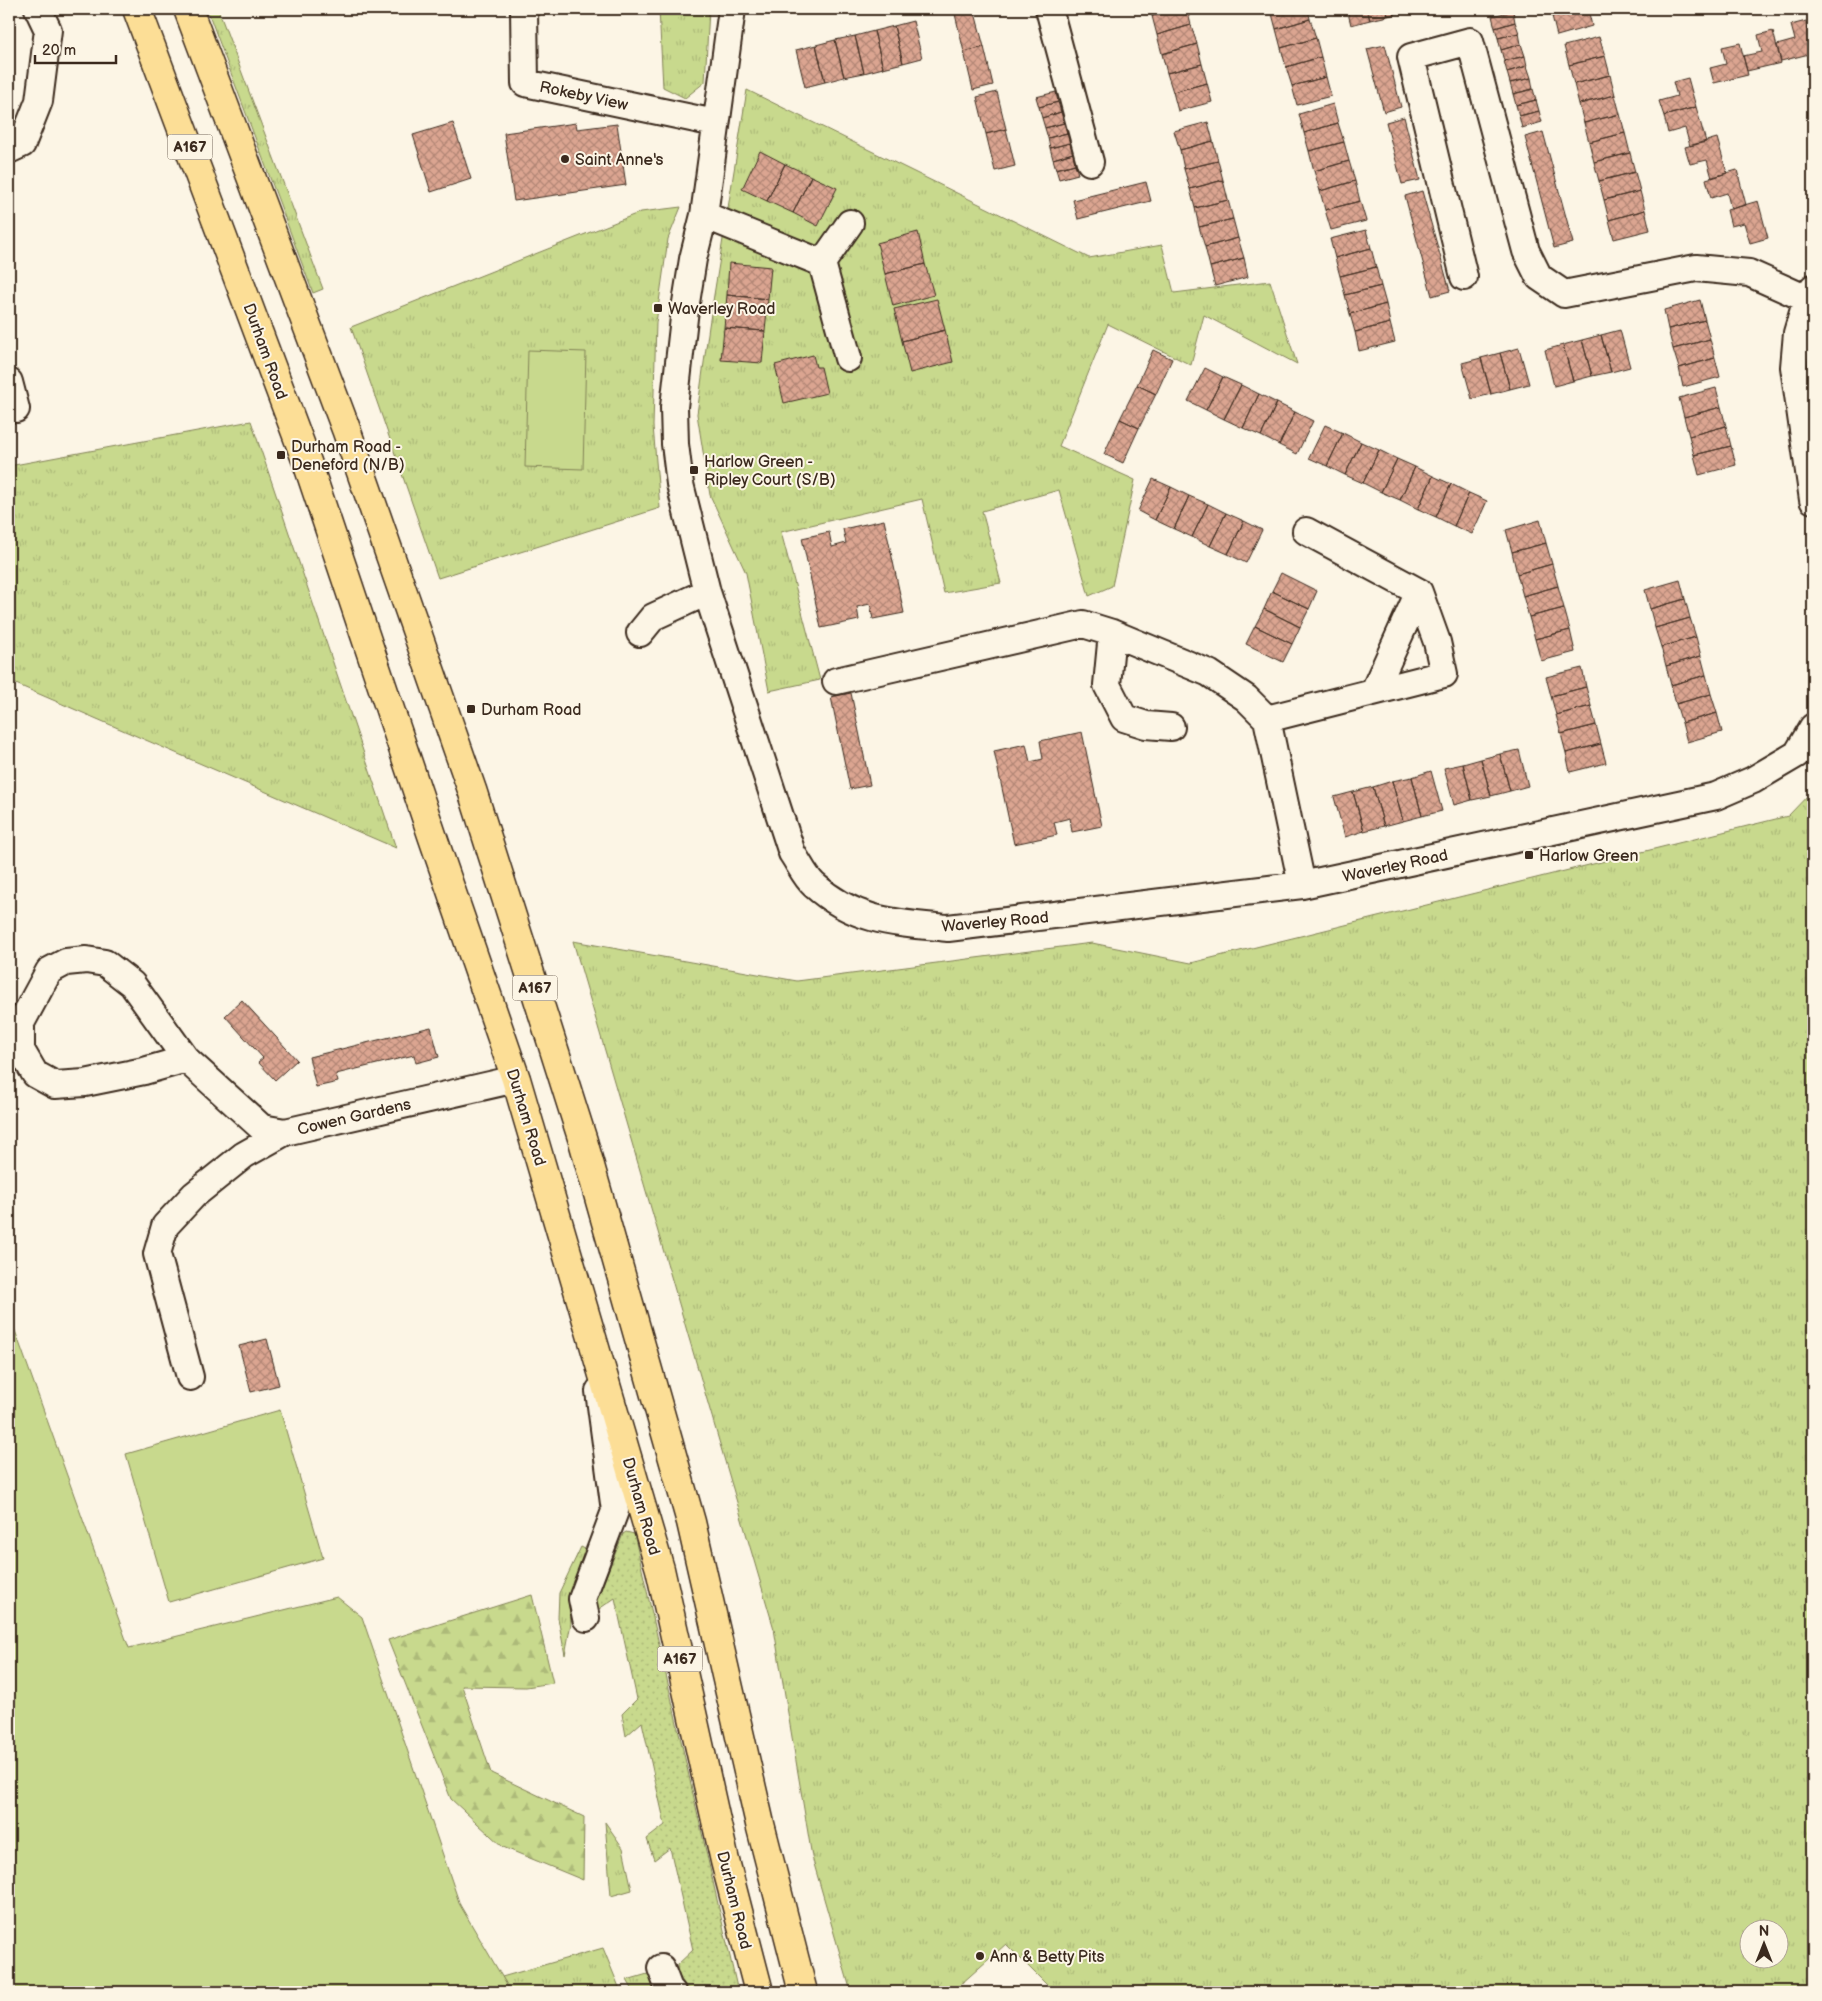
<svg xmlns="http://www.w3.org/2000/svg" width="1822" height="2001" font-family="'Balsamiq Sans',sans-serif">
<defs>
<pattern id="grass-tufts" width="24" height="20" patternUnits="userSpaceOnUse" patternTransform="scale(1.25)"><rect width="24" height="20" fill="#c8d98d"/><path d="M3 7l-1-3M5 7V3M7 7l1-3M15 17l-1-3M17 17v-4M19 17l1-3" fill="none" stroke="#adba79"/></pattern>
<pattern id="forest-firs" width="22" height="20" patternUnits="userSpaceOnUse" patternTransform="scale(1.25)"><rect width="22" height="20" fill="#c8d98d"/><path d="M5 1l3.5 6h-7zM16 11l3.5 6h-7z" fill="#adba79"/></pattern>
<pattern id="garden-dots" width="8" height="8" patternUnits="userSpaceOnUse" patternTransform="scale(1.25)"><rect width="8" height="8" fill="#c8d98d"/><path d="M2 2h.1M6 6h.1" fill="none" stroke="#adba79" stroke-width="1.8" stroke-linecap="round"/></pattern>
<pattern id="building-cross-hatch" width="8" height="8" patternUnits="userSpaceOnUse" patternTransform="scale(1.25)"><rect width="8" height="8" fill="#dba591"/><path d="M0 0l8 8M0 8l8-8" fill="none" stroke="#b38776"/></pattern>
</defs>
<rect width="100%" height="100%" fill="#fcf5e5"/>
<filter id="ink" filterUnits="userSpaceOnUse"><feTurbulence type="fractalNoise" baseFrequency=".02" numOctaves="2"/><feDisplacementMap in="SourceGraphic" scale="10" xChannelSelector="R" yChannelSelector="G"/><feConvolveMatrix kernelMatrix="1 2 1 2 8 2 1 2 1" color-interpolation-filters="sRGB"/></filter>
<g filter="url(#ink)">
<path fill="url(#grass-tufts)" stroke="#828256" fill-rule="evenodd" d="M207 9H218L323 289 313 293Z
M659 9H709L705 82 685 98 663 87Z
M747 90 1089 258 1162 245 1174 293 1270 281 1297 364 1204 315 1191 365 1108 324 1059 446 1135 480 1112 586 1089 596 1059 490 982 511 1001 583 944 593 922 499 781 532 820 680 769 691 746 573 710 495 697 414 709 326Z
M681 207 668 239 656 323 653 426 660 508 438 578 351 327 641 212Z
M251 421 396 848 9 681V466Z
M1813 790V1992H1054L1006 1944 952 1992H851L812 1857 774 1629 573 941 797 981 1092 943 1191 963 1788 816ZM1780 1928V1958H1750V1928Z
M581 1547 587 1550 568 1596 571 1623 565 1655 558 1618 559 1593Z
M605 1822 623 1848 632 1890 611 1896Z
M603 1948 621 1992H511L502 1977Z
M651 1973 659 1992H634L627 1980Z"/>
<path fill="url(#forest-firs)" stroke="#828256" d="M532 1595 553 1683 526 1687 462 1686 491 1773 584 1817 583 1880 503 1847 451 1799 388 1640Z"/>
<path fill="#c8d98d" stroke="#828256" d="M528 350 586 352 583 469 525 467Z
M9 1314 129 1648 337 1597 362 1617 460 1905 511 1992H9Z
M280 1410 323 1558 169 1602 126 1454Z"/>
<path fill="url(#garden-dots)" stroke="#828256" d="M626 1532 634 1534 738 1992H691C684 1984 677 1976 677 1965L693 1950 670 1848 654 1860 647 1839 665 1825 642 1722 626 1736 622 1714 637 1699 615 1598 596 1611 595 1604 623 1534Z"/>
<path fill="url(#building-cross-hatch)" stroke="#3b2a1e" d="M974 9 984 47 964 52 955 14Z
M1150 9H1177L1152 16Z
M1177 9H1187L1191 25 1157 35 1152 16Z
M1274 9H1308L1310 19 1276 29 1271 10Z
M1347 9H1367L1370 20 1351 25Z
M1367 9H1386L1388 16 1370 20Z
M1386 9H1406V11L1388 16Z
M1550 9H1581L1552 16Z
M1581 9H1588L1592 26 1557 36 1552 16Z
M1513 11 1515 22 1495 28 1492 16Z
M1310 19 1316 38 1281 48 1276 29Z
M913 21 922 58 903 63 894 26Z
M1806 21 1813 53 1781 61 1777 45 1795 40 1791 25Z
M1515 22 1519 33 1498 38 1495 28Z
M1191 25 1197 44 1162 54 1157 35Z
M894 26 903 63 883 68 874 31Z
M874 31 883 68 864 73 855 36Z
M1773 31 1781 63 1747 71 1743 56 1762 52 1758 35Z
M1519 33 1521 44 1501 50 1498 38Z
M855 36 864 73 844 77 835 40Z
M1599 37 1605 56 1569 65 1564 46Z
M1316 38 1321 57 1286 67 1281 48Z
M835 40 844 77 825 82 816 45Z
M1740 43 1748 75 1714 83 1710 68 1726 64 1722 47Z
M1197 44 1202 64 1167 73 1162 54Z
M1521 44 1525 56 1504 61 1501 50Z
M816 45 825 82 805 87 796 50Z
M1385 45 1401 107 1384 112 1367 49Z
M984 47 993 85 973 90 964 52Z
M1525 56 1527 66 1507 72 1504 61Z
M1605 56 1610 75 1574 84 1569 65Z
M1321 57 1326 77 1292 86 1286 67Z
M1202 64 1207 83 1173 92 1167 73Z
M1527 66 1531 78 1510 83 1507 72Z
M1610 75 1615 95 1579 104 1574 84Z
M1326 77 1331 96 1297 105 1292 86Z
M1531 78 1533 89 1513 94 1510 83Z
M1688 78 1696 107 1664 116 1659 101 1677 96 1673 82Z
M1207 83 1212 102 1178 111 1173 92Z
M1533 89 1536 100 1516 105 1513 94Z
M997 92 1006 129 986 134 977 97Z
M1056 92 1058 102 1039 107 1036 97Z
M1615 95 1620 114 1584 123 1579 104Z
M1536 100 1539 111 1519 116 1516 105Z
M1058 102 1061 112 1042 118 1039 107Z
M1333 104 1338 123 1304 133 1299 114Z
M1696 107 1706 142 1690 146 1685 128 1668 133 1664 116Z
M1539 111 1542 122 1522 128 1519 116Z
M1061 112 1064 123 1045 128 1042 118Z
M1620 114 1625 133 1589 142 1584 123Z
M1404 117 1420 180 1402 184 1386 122Z
M1208 122 1213 141 1180 150 1174 131Z
M453 123 471 179 431 192 413 135Z
M576 123 577 129 617 124 626 185 514 201 504 133Z
M1064 123 1067 133 1048 138 1045 128Z
M1338 123 1344 142 1309 151 1304 133Z
M1006 129 1015 166 995 171 986 134Z
M1543 132 1573 243 1554 248 1525 137Z
M1067 133 1070 143 1050 148 1048 138Z
M1625 133 1630 153 1594 162 1589 142Z
M1717 138 1727 173 1712 178 1707 160 1690 164 1685 147Z
M1213 141 1218 161 1184 169 1180 150Z
M1344 142 1349 161 1314 171 1309 151Z
M1070 143 1073 153 1053 159 1050 148Z
M760 151 785 164 767 201 742 189Z
M1073 153 1075 164 1056 169 1053 159Z
M1630 153 1635 172 1599 181 1594 162Z
M1218 161 1223 180 1190 189 1184 169Z
M1349 161 1355 181 1320 191 1314 171Z
M785 164 811 176 793 213 767 201Z
M1075 164 1078 174 1059 179 1056 169Z
M1737 170 1746 205 1731 209 1727 193 1711 198 1706 179Z
M1635 172 1640 191 1604 200 1599 181Z
M811 176 837 188 818 226 793 213Z
M1223 180 1228 200 1195 208 1190 189Z
M1355 181 1360 201 1325 210 1320 191Z
M1146 182 1151 201 1078 219 1073 200Z
M1422 191 1450 291 1432 296 1405 196Z
M1640 191 1645 210 1609 220 1604 200Z
M1228 200 1233 219 1199 227 1195 208Z
M1360 201 1366 221 1331 230 1325 210Z
M1758 201 1768 238 1750 243 1744 223 1731 226 1727 210Z
M1645 210 1650 230 1614 239 1609 220Z
M1233 219 1238 238 1205 247 1199 227Z
M1366 230 1371 248 1335 258 1330 239Z
M918 232 925 264 885 274 877 243Z
M1238 238 1244 258 1210 267 1205 247Z
M1371 248 1376 267 1340 276 1335 258Z
M1244 258 1248 277 1215 286 1210 267Z
M729 263 771 267 768 299 727 295Z
M925 264 934 295 893 306 885 274Z
M1376 267 1381 286 1345 295 1340 276Z
M1381 286 1386 304 1350 314 1345 295Z
M727 295 768 299 765 331 724 328Z
M937 299 945 330 902 341 894 309Z
M1700 300 1705 320 1668 329 1664 310Z
M1386 304 1390 323 1355 332 1350 314Z
M1705 320 1710 339 1673 349 1668 329Z
M1390 323 1395 342 1359 351 1355 332Z
M724 328 765 331 762 363 721 360Z
M945 330 953 362 910 373 902 341Z
M1620 330 1630 367 1611 372 1601 335Z
M1601 335 1611 372 1592 376 1582 340Z
M1710 339 1715 358 1679 368 1673 349Z
M1582 340 1592 376 1573 381 1563 345Z
M1563 345 1573 381 1554 386 1545 350Z
M1519 348 1529 384 1510 389 1500 353Z
M1153 350 1172 359 1156 394 1137 385Z
M1500 353 1510 389 1491 394 1481 358Z
M813 355 816 367H821L827 393 784 403 775 365Z
M1481 358 1491 394 1472 399 1462 363Z
M1715 358 1720 377 1683 387 1679 368Z
M1205 368 1223 377 1206 410 1188 401Z
M1223 377 1241 385 1224 419 1206 410Z
M1137 385 1156 394 1139 428 1120 419Z
M1241 385 1259 394 1243 428 1224 419Z
M1716 388 1721 407 1684 417 1679 398Z
M1259 394 1277 403 1261 436 1243 428Z
M1277 403 1295 412 1279 445 1261 436Z
M1721 407 1726 426 1689 436 1684 417Z
M1295 412 1313 421 1297 454 1279 445Z
M1120 419 1139 428 1123 463 1104 454Z
M1325 425 1343 433 1327 466 1309 458Z
M1726 426 1731 446 1694 455 1689 436Z
M1343 433 1361 442 1345 475 1327 466Z
M1361 442 1379 450 1363 483 1345 475Z
M1731 446 1736 465 1699 475 1694 455Z
M1379 450 1397 459 1381 492 1363 483Z
M1397 459 1415 467 1400 500 1381 492Z
M1415 467 1433 476 1418 509 1400 500Z
M1433 476 1451 484 1436 517 1418 509Z
M1153 479 1171 487 1155 520 1138 511Z
M1451 484 1469 493 1454 526 1436 517Z
M1171 487 1189 496 1174 529 1155 520Z
M1469 493 1487 501 1472 534 1454 526Z
M1189 496 1208 504 1192 537 1174 529Z
M1208 504 1226 513 1210 546 1192 537Z
M1226 513 1244 521 1228 554 1210 546Z
M884 520 904 613 873 619 870 604 857 607 859 620 821 628 802 538 829 532 832 547 846 543 843 529Z
M1540 520 1546 543 1512 552 1506 530Z
M1244 521 1262 530 1246 563 1228 554Z
M1546 543 1552 564 1517 574 1512 552Z
M1552 564 1558 586 1523 596 1517 574Z
M1281 573 1317 591 1309 609 1272 591Z
M1680 580 1685 599 1650 609 1645 590Z
M1558 586 1564 608 1529 617 1523 596Z
M1272 591 1309 609 1300 627 1264 609Z
M1685 599 1690 618 1655 628 1650 609Z
M1564 608 1570 630 1535 639 1529 617Z
M1264 609 1300 627 1292 644 1255 626Z
M1690 618 1696 637 1661 647 1655 628Z
M1255 626 1292 644 1283 662 1246 644Z
M1570 630 1575 652 1541 661 1535 639Z
M1696 637 1701 656 1666 666 1661 647Z
M1701 656 1706 675 1671 685 1666 666Z
M1582 668 1586 687 1551 696 1546 677Z
M1706 675 1711 694 1676 704 1671 685Z
M1586 687 1591 706 1556 715 1551 696Z
M851 693 870 785 850 789 831 697Z
M1711 694 1717 713 1682 723 1676 704Z
M1591 706 1596 725 1561 734 1556 715Z
M1717 713 1722 732 1687 742 1682 723Z
M1596 725 1601 744 1566 753 1561 734Z
M1082 732 1102 826 1072 832 1070 818 1054 822 1057 835 1014 844 994 751 1026 744 1030 762 1043 759 1040 741Z
M1601 744 1606 763 1570 772 1566 753Z
M1519 750 1528 786 1510 791 1500 754Z
M1500 754 1510 791 1491 796 1481 759Z
M1481 759 1491 796 1472 800 1463 764Z
M1463 764 1472 800 1454 805 1444 768Z
M1431 771 1442 811 1422 816 1412 777Z
M1412 777 1422 816 1403 821 1392 781Z
M1392 781 1403 821 1384 826 1373 787Z
M1373 787 1384 826 1364 831 1353 792Z
M1353 792 1364 831 1345 837 1334 797Z
M242 1000 297 1060 275 1080 258 1062 263 1058 225 1016Z
M431 1027 439 1057 416 1063 414 1055 336 1074 338 1082 316 1087 309 1057Z
M267 1339 279 1385 251 1392 239 1346Z"/>
<g fill="none" stroke-linecap="round" stroke-linejoin="round">
<defs>
<path id="minor" d="M524 9 525 83 715 123
M732 9 704 215 693 259 685 309 674 407 675 444 680 484 707 592 792 853C799 863 805 877 814 885 855 922 896 923 948 928L1302 885 1716 796 1753 780 1797 754 1813 727
M1049 9 1090 162
M9 150 22 144 39 101 48 30 38 9
M704 215 822 263 848 358
M822 263 850 223
M1464 277 1411 57 1470 41 1526 251 1539 277 1564 294 1696 268 1749 273 1807 299
M1813 288 1807 299 1797 333 1794 367 1813 500
M9 382 16 409
M640 633 653 617 707 592
M1112 633 1107 685 1124 718 1146 725 1171 727
M836 681 1083 624 1112 633 1209 673 1246 698 1267 719 1302 885
M1374 691 1419 592
M1267 719 1444 674 1437 642 1419 592 1306 531
M186 1059 144 1071 85 1083 55 1085 35 1074 21 1050V1023L49 971 66 962 86 960 105 963 132 984 186 1059 262 1128 285 1132 516 1079
M190 1377 157 1254 165 1226 194 1195 244 1155 285 1132
M586 1618 582 1599 615 1511 599 1391
M661 1968 669 1989 672 1992"/>
<path id="major" d="M137 9 307 462 432 835 516 1079 660 1569 725 1861 759 1992
M188 9 346 429 472 790 583 1141 691 1522 760 1824 803 1992"/>
</defs>
<use href="#minor" stroke="#3b2a1e" stroke-width="30"/>
<use href="#major" stroke="#3b2a1e" stroke-width="31"/>
<use href="#minor" stroke="#fcf5e5" stroke-width="26"/>
<use href="#major" stroke="#fcde96" stroke-width="28"/>
</g>
</g>
<g fill="#3b2a1e" stroke="#fcf5e5" stroke-width="2">
<circle cx="565" cy="159" r="5"/>
<rect x="653" y="303" width="10" height="10" rx="2.5"/>
<rect x="276" y="450" width="10" height="10" rx="2.5"/>
<rect x="689" y="465" width="10" height="10" rx="2.5"/>
<rect x="466" y="704" width="10" height="10" rx="2.5"/>
<rect x="1524" y="850" width="10" height="10" rx="2.5"/>
<circle cx="980" cy="1956" r="5"/>
</g>
<g text-anchor="middle" stroke-width="4" stroke-linejoin="round" paint-order="stroke">
<g fill="#fcf5e5" stroke="#75675a" stroke-width="1">
<rect x="167.5" y="134.5" width="45" height="25" rx="4"/>
<rect x="512.5" y="975.5" width="45" height="25" rx="4"/>
<rect x="657.5" y="1646.5" width="45" height="25" rx="4"/>
</g>
<g font-size="15" font-weight="bold" fill="#3b2a1e">
<text x="190" y="152">A167</text>
<text x="535" y="993">A167</text>
<text x="680" y="1664">A167</text>
</g>
<g font-size="16" fill="#3b2a1e" stroke="#fcf5e5">
<text transform="translate(584 95) rotate(12)" y="6">Rokeby View</text>
<text transform="translate(266 351) rotate(70)" y="6">Durham Road</text>
<text transform="translate(1395 865) rotate(-12)" y="6">Waverley Road</text>
<text transform="translate(995 921) rotate(-5)" y="6">Waverley Road</text>
<text transform="translate(354 1116) rotate(-13)" y="6">Cowen Gardens</text>
<text transform="translate(527 1117) rotate(73)" y="6">Durham Road</text>
<text transform="translate(642 1506) rotate(74)" y="6">Durham Road</text>
<text transform="translate(735 1900) rotate(76)" y="6">Durham Road</text>
</g>
<g font-size="16" fill="#3b2a1e" stroke="#fcf5e5" text-anchor="start">
<text x="575" y="165">Saint Anne's</text>
<text x="668" y="314">Waverley Road</text>
<text x="291" y="452">Durham Road -<tspan x="291" dy="18">Deneford (N/B)</tspan></text>
<text x="704" y="467">Harlow Green -<tspan x="704" dy="18">Ripley Court (S/B)</tspan></text>
<text x="481" y="715">Durham Road</text>
<text x="1539" y="861">Harlow Green</text>
<text x="990" y="1962">Ann &amp; Betty Pits</text>
</g>
</g>
<rect width="1822" height="2001" fill="none" stroke="#fcf5e5" stroke-width="30"/>
<rect x="15" y="15" width="1792" height="1971" fill="none" stroke="#3b2a1e" stroke-width="2" filter="url(#ink)"/>
<g transform="translate(1764 1944)"><circle r="24" fill="#fcf5e5" stroke="#afa495"/>
<path d="M0-4L9 19L0 12L-9 19Z" fill="#3b2a1e"/>
<text y="-8" font-size="14" font-weight="bold" text-anchor="middle" fill="#3b2a1e">N</text>
</g>
<path d="M35 55v8h81v-8" fill="none" stroke="#3b2a1e" stroke-width="2.5"/>
<text x="42" y="55" font-size="15" fill="#3b2a1e" stroke="#fcf5e5" stroke-width="4" paint-order="stroke">20 m</text>
</svg>
